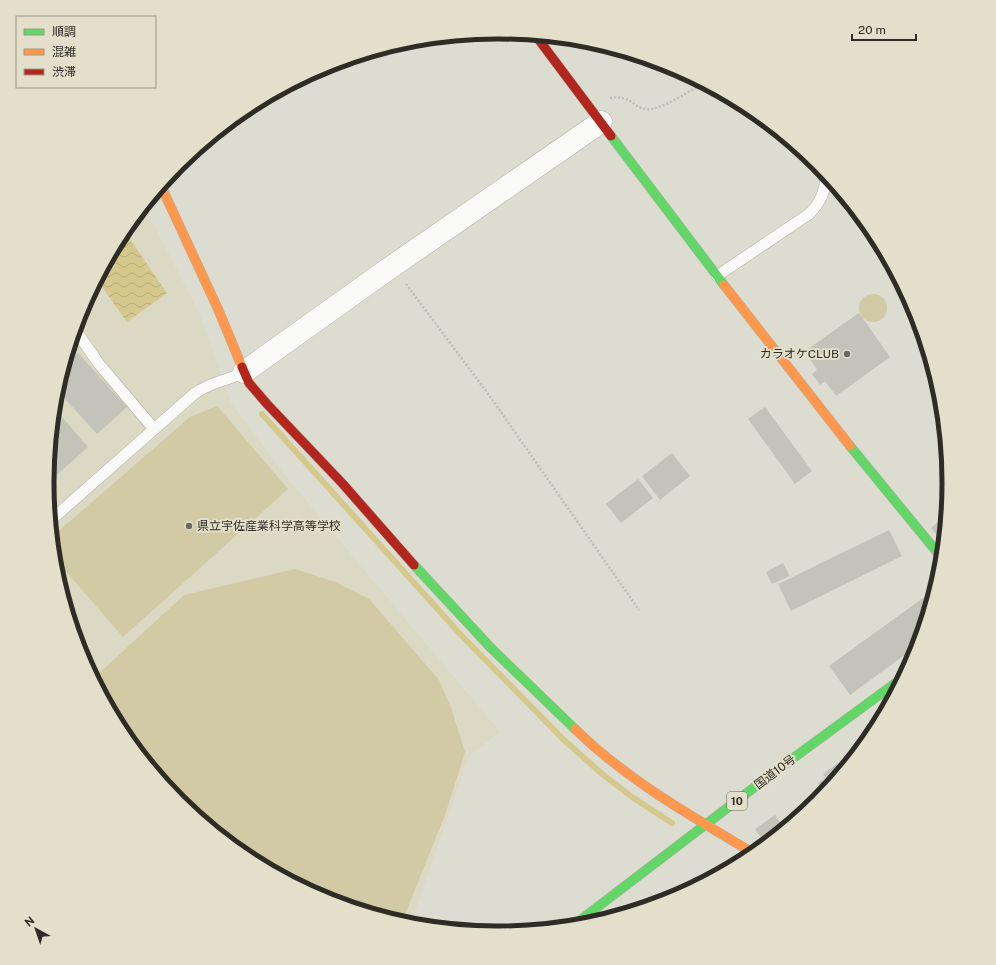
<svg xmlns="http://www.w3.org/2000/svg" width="996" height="965" font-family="'Public Sans','Noto Sans JP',sans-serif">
<defs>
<pattern id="water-waves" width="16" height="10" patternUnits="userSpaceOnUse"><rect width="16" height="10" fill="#d5c88c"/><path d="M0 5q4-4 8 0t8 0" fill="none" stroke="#b7ac79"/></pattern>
</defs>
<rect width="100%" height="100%" fill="#dddcd1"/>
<path fill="#dbd8c3" d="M139 213 148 219 155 227 200 315 231 403 288 479 500 732 468 757 411 924 325 899 248 857 179 801 123 733 82 655 56 570 48 482 56 394 82 310 124 232Z"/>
<path fill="#d1caa4" d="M859 308a14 14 0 1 1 28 0a14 14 0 1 1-28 0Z
M217 406 288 489 123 637 55 559 53 536 190 417Z
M295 569 335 582 369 599 439 680 451 708 465 752 445 815 402 922 325 899 248 857 179 801 123 733 94 678 184 595Z"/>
<path fill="url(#water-waves)" d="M124 231 167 293 127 322 98 281Z"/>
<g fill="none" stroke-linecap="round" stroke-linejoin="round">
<path stroke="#d5c88c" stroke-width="6" d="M262 414 461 635 564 740 601 773 632 797 672 823"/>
</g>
<path fill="#c4c3ba" d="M859 313 890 357 836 396 825 381 820 385 812 374 817 370 805 351Z
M78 353 127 407 97 434 57 390 66 364Z
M765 407 812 471 795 484 748 419Z
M55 409 88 447 50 481 48 478Z
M672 453 690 476 660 500 642 476Z
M638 479 653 498 621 523 606 504Z
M946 504 943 542 931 528 944 517 939 511Z
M889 530 902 556 791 611 778 584Z
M783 563 790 576 772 584 766 572Z
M927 595 931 599 917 646 850 695 829 666Z
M74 630 86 643 80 649V648Z
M838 763 842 769 823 793 818 783 826 778 823 774Z
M775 815 784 828 765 843 755 829Z"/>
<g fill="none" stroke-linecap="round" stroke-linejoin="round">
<defs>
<path id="lane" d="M717 276 809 214C821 202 825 192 826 175
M76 331 99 364 154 429
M51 520 194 394C210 382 227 381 244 372"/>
<path id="street" d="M244 372 384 272 601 122"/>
<path id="fast" d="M611 136 724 285
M850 446 941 557
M414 565 491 648 575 729
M574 925 773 773 901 679"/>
<path id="slow" d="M161 186 218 309 242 367
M724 285 850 446
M575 729C627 780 690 815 753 853"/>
<path id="jam" d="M536 36 611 136
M242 367 249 383 267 404 342 483 414 565"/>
</defs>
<use href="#lane" stroke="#b0aea6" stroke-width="12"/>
<use href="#street" stroke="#b0aea6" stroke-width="23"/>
<use href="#fast" stroke="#b0aea6" stroke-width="10"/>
<use href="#slow" stroke="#b0aea6" stroke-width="10"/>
<use href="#jam" stroke="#b0aea6" stroke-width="10"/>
<path stroke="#bebdb9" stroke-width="2.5" stroke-dasharray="2 2" stroke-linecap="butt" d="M610 98C634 95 631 108 647 109 660 111 690 90 703 84
M406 284 489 395 639 610"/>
<use href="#lane" stroke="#fafaf8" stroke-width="11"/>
<use href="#street" stroke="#fafaf8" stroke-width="22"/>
<use href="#fast" stroke="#63d668" stroke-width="9"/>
<use href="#slow" stroke="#ff974d" stroke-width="9"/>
<use href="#jam" stroke="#b3261e" stroke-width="9"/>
</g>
<g fill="#6b6a61" stroke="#e3dfcb" stroke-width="1.5">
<circle cx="847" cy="354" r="4"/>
<circle cx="189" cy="526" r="4"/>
</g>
<g text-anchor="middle" stroke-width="4" stroke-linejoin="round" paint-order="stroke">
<rect fill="#e3dfcb" stroke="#646256" stroke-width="1" x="727" y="792" width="20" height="18" rx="3"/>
<g font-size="11" font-weight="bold" fill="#2e2c24">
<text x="737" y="805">10</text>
</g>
<g font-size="12" fill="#2e2c24" stroke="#e3dfcb" text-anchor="end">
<text x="839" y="358">カラオケCLUB</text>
<text x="197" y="530" text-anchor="start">県立宇佐産業科学高等学校</text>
</g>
<g font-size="12" fill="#2e2c24" stroke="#e3dfcb">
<text transform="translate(775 772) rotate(-37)" y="4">国道10号</text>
</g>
</g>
<path d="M0 0H996V965H0ZM497 39H499A443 443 0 0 1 942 482V483A443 443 0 0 1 499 926H497A443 443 0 0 1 54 483V482A443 443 0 0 1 497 39Z" fill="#e3dfcb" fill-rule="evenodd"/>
<path fill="none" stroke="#2e2c24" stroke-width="5" d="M497 39H499A443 443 0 0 1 942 482V483A443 443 0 0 1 499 926H497A443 443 0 0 1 54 483V482A443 443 0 0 1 497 39Z"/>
<rect x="16" y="16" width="140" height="72" fill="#e3dfcb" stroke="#9b9788"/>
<rect x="24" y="29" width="20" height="6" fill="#63d668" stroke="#9b9788"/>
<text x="52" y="36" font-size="12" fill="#2e2c24">順調</text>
<rect x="24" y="49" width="20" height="6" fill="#ff974d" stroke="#9b9788"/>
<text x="52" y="56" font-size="12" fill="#2e2c24">混雑</text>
<rect x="24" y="69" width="20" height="6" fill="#b3261e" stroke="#9b9788"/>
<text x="52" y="76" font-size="12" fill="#2e2c24">渋滞</text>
<g transform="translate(36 929) rotate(320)" stroke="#e3dfcb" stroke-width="3" paint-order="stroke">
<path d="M0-3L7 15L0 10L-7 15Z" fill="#2e2c24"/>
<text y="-6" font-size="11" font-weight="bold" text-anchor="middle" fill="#2e2c24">N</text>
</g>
<path d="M852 34v6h64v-6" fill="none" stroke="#2e2c24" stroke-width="2"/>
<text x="858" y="34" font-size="12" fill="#2e2c24" stroke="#e3dfcb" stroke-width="3" paint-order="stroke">20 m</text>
</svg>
